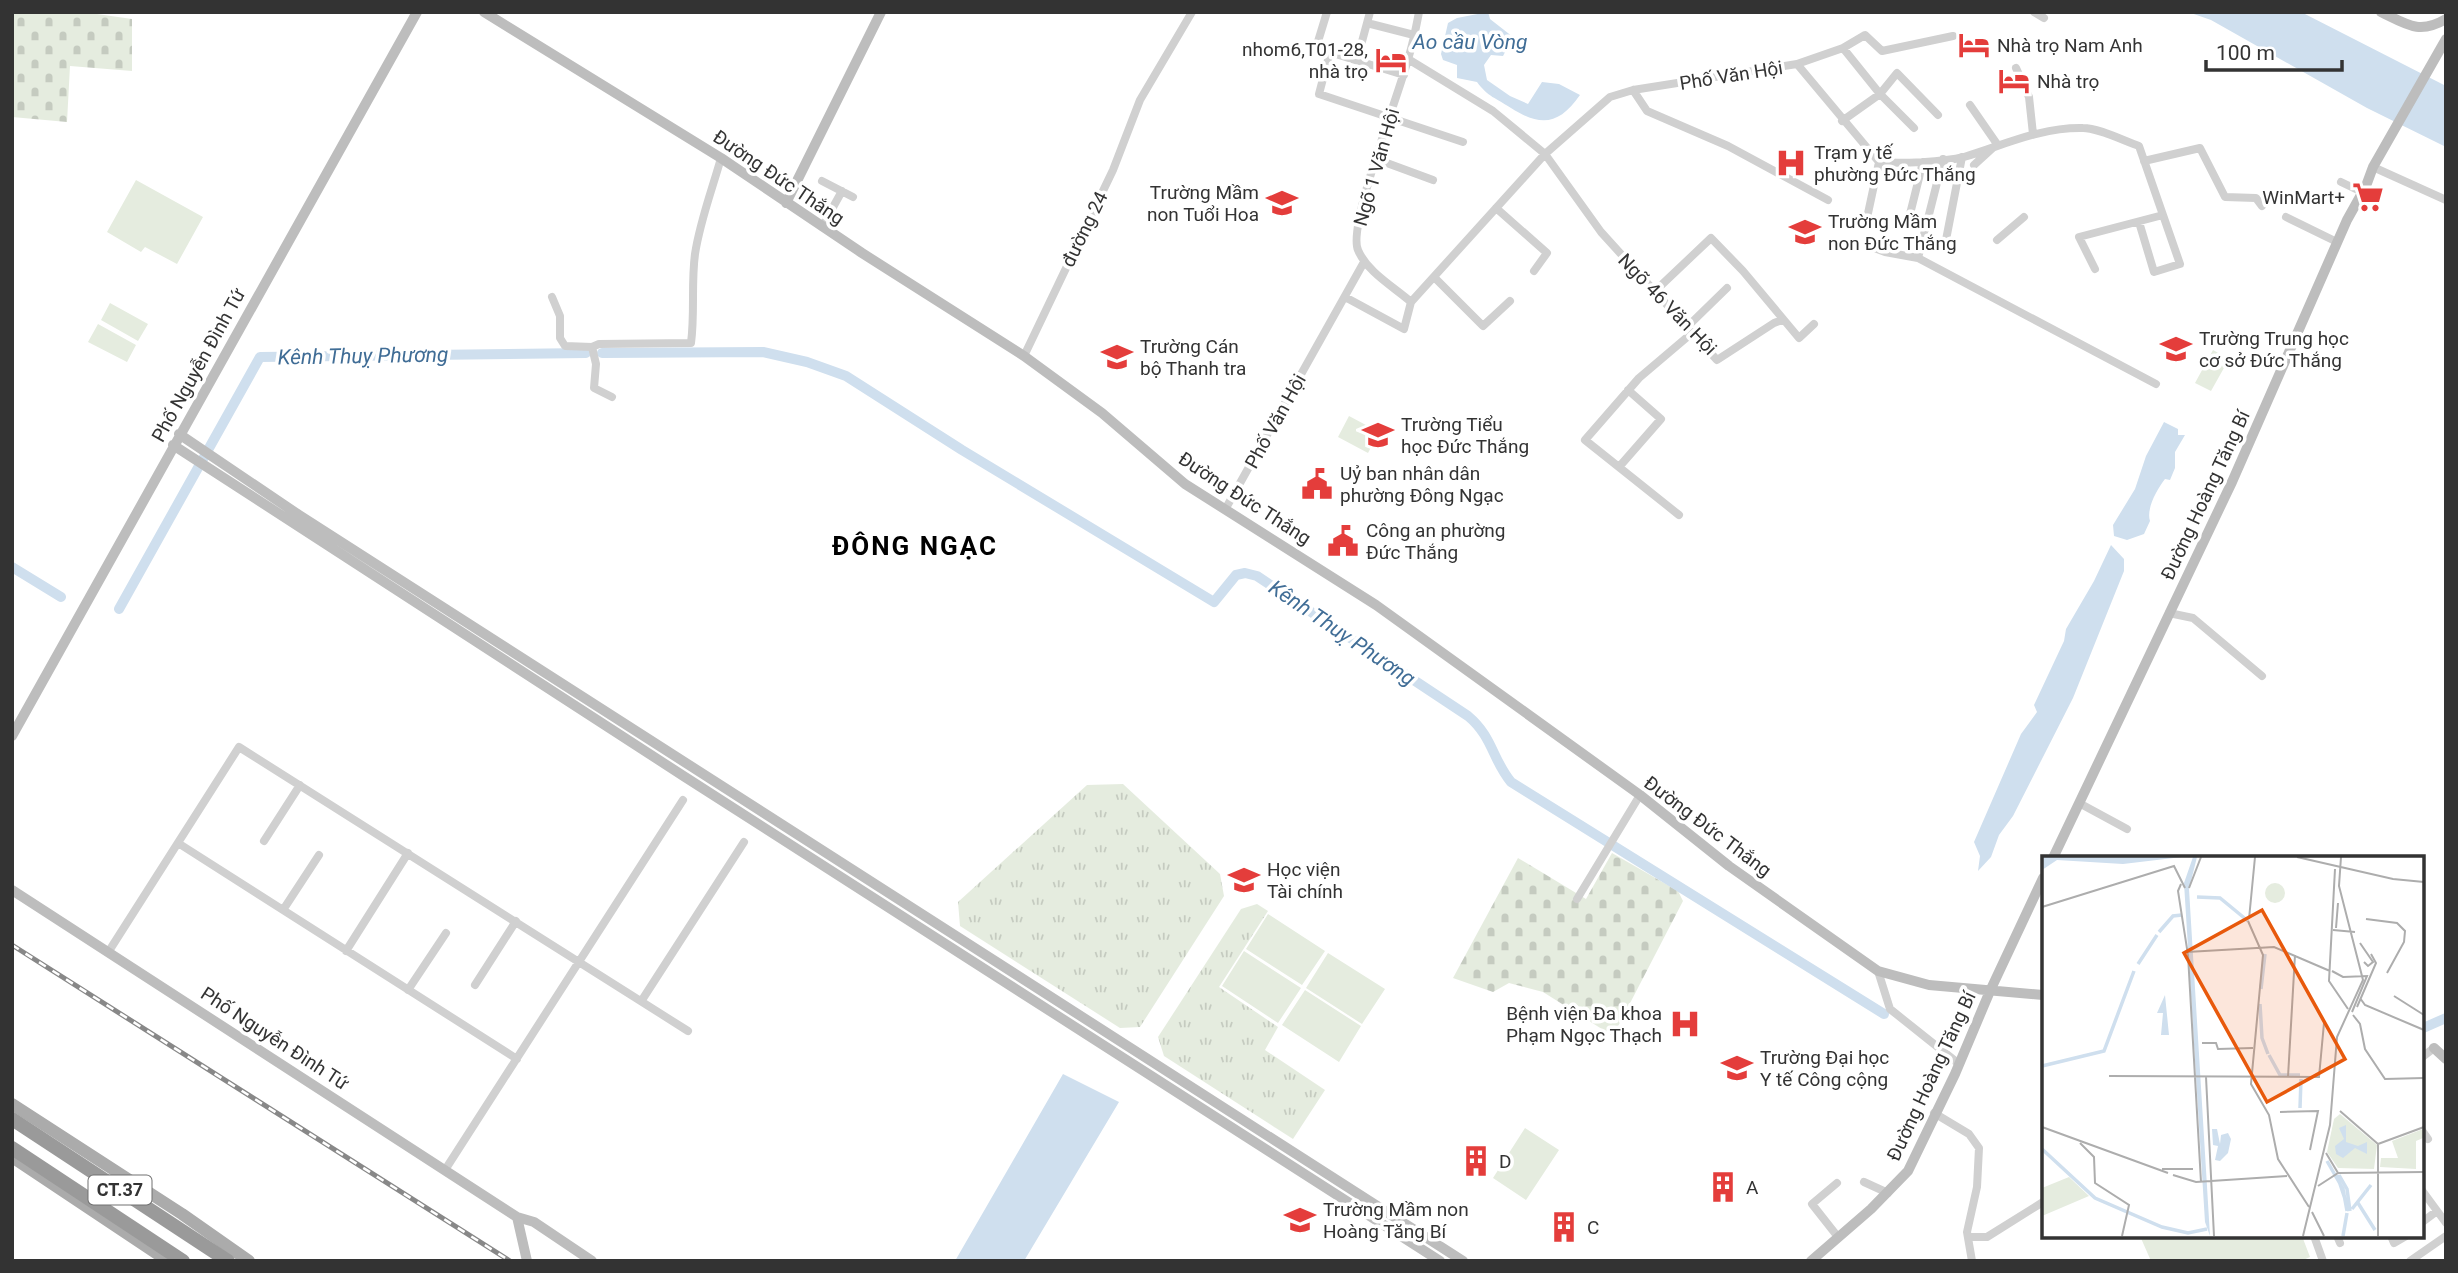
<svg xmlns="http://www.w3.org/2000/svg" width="2458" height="1273" font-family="Roboto,sans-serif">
<defs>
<pattern id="grass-tufts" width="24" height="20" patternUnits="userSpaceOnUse" patternTransform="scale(1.75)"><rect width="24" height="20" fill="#e5ecdf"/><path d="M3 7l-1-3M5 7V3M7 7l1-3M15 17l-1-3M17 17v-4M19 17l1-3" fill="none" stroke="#c5cbc0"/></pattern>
<pattern id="cemetery-stones" width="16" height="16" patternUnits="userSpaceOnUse" patternTransform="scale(1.75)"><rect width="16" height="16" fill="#e5ecdf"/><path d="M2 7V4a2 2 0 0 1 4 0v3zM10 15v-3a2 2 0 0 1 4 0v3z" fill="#c5cbc0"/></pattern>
</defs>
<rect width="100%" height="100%" fill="#fff"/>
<path fill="url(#grass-tufts)" d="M1123 784 1220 874 1224 896 1140 1027 1120 1028 960 926 958 902 1087 785Z
M1257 904 1268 911 1219 987 1278 1027 1265 1050 1325 1090 1293 1139 1164 1056 1158 1037 1241 909Z"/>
<path fill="url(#cemetery-stones)" d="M12 12H83L132 19V71L70 66 67 122 12 117Z
M1612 853 1678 891 1683 901 1613 1036 1543 992 1509 983 1493 992 1453 978 1518 858 1586 899Z"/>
<path fill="#e5ecdf" d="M136 180 203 217 177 264 145 247 141 252 107 232Z
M110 303 148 324 138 341 101 320Z
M98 324 136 345 127 362 88 342Z
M2213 350 2229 359 2211 391 2195 383Z
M1349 416 1379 432 1368 453 1338 437Z
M1268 914 1325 951 1302 985 1246 949Z
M1244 951 1301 988 1278 1023 1222 986Z
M1328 953 1385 989 1362 1024 1306 988Z
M1305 990 1361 1026 1339 1062 1282 1025Z
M1525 1128 1559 1150 1526 1200 1493 1178Z
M2140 1236H2302L2310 1257 2301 1261H2151Z"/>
<path fill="#cfdfee" d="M1488 12 1490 19 1513 37 1503 56 1491 55 1484 65 1487 80 1510 96 1528 104 1542 82 1559 84 1580 95C1559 125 1541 127 1511 108 1496 98 1488 97 1477 82L1457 78V65L1443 60 1441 54 1448 23 1457 18Z
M2188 12H2301L2446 86V147L2367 108 2211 20Z
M2164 422 2178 429V435H2185L2175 452V468L2170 480 2165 479C2157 489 2146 509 2150 521L2144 534 2127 540 2114 536 2113 525 2135 489 2146 456Z
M2111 545 2124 559V571L2073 698 2013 816 1999 835 1991 857 1978 871 1980 856 1974 842 2021 734 2037 712 2034 705 2064 641 2066 629 2094 581Z
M1063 1074 1119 1102 1024 1261H955Z"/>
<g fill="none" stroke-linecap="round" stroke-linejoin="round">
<path stroke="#cfdfee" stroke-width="10" d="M602 353 763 352 807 362 846 376 962 450 1214 602 1236 575 1245 573 1257 576 1468 716C1493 737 1492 759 1511 782L1884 1014
M12 567 61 597
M119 609 260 357 586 353
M2421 1029 2446 1018"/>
<path stroke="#d0d0d0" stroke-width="8" d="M1327 12 1316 48 1404 75
M2034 12 2044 18
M1367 23 1370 12
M1843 48 1880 94 1914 128
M1330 52 1319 94 1463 142
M1408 59 1493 111 1545 154 1601 232 1717 360 1774 323 1782 320
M1357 60 1367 23 1414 35
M1797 64 1843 48 1865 35 1882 51 1953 36
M2016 68 2029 97 2033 134
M1633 90 1647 111 1728 146 1828 200
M1970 105 1997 144 1974 165
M1842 121 1880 94 1897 73 1938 115
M1376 159 1433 180
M2144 161 2200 148 2225 197 2256 198 2262 206
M2373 167 2446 200
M822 181 853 197
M2341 182 2362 192
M1496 208 1547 253 1534 271
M1910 214 1923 162
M2286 217 2337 242
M1867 218 1879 162
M2139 222 2154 272 2180 264 2163 215
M822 227 842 191
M1997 240 2024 217
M1945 245 1962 157
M1869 246 1885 252 1918 258 2156 384
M1918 258 1943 159
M1435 278 1483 326 1510 301
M1653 293 1711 238 1743 271 1799 338 1814 324
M552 297 560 316V338L565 346 592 347
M1345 297 1404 329 1411 302 1545 154 1610 97 1633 90 1797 64 1879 162C1900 164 1944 162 1964 157 2004 145 2041 127 2083 128 2099 128 2124 141 2139 146L2163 215 2079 237 2095 269
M1411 302C1394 287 1367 272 1358 250 1347 226 1400 92 1408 59 1413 44 1416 28 1419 12
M1687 327 1727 288
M1024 356 1113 170 1140 100 1192 12
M612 397 594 388 596 364 592 347 599 344 691 343C695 313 691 284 695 254 700 221 712 190 721 158
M1619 467 1661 419 1628 390
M1226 508 1364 262
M1679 515 1585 440 1639 378 1692 333
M2169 613 2193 618 2262 676
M2079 803 2127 829
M264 841 300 785
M178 843 517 1059
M1577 899 1640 795
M283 910 319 855
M109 951 239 747 688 1031
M346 951 408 853
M1878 971 1890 1009 1959 1064
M475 985 516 921
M408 990 446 933
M642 1000 744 842
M2421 1058 2434 1048
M1934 1113 1969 1134 1979 1148 1977 1187 1967 1232 1972 1261
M2421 1129 2428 1139
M445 1170 683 800
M1864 1182 1888 1193
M1837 1183 1812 1204 1838 1237
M2421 1189 2446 1223
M2421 1223 2437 1211
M2314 1236 2323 1261
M2337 1236 2340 1243
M2391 1236 2394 1243 2406 1236
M1968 1237H1987L2043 1202
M2410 1261 2446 1236"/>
<path stroke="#bdbdbd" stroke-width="10" d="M484 12 721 158 862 253 1024 356 1102 413 1185 484 1376 605 1640 795 1729 866 1878 971 1929 985 2043 995
M2381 12C2406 24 2419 35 2446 19
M786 203 881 12
M179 434 299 515 1463 1261
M173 445 685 777 1440 1261
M12 736 417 12
M2053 858 2232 482 2347 220 2366 186 2373 167 2446 39
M12 890 517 1217 534 1222 592 1261
M2434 1048 2446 1059
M517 1217 527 1261
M1811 1261 1871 1209 1908 1171 1955 1074 1990 991 2043 878"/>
<path stroke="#ababab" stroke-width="12" d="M12 1104 182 1214 249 1261
M12 1157 168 1261"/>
<path stroke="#9a9a9a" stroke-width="14" d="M12 1119 228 1261
M12 1148 183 1261"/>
<defs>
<path id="rail" d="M12 945 510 1261"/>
</defs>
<use href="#rail" stroke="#888" stroke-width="5"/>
<use href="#rail" stroke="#fff" stroke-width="2.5" stroke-dasharray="8" stroke-linecap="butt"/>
</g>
<defs>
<symbol id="hotel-bare" viewBox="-9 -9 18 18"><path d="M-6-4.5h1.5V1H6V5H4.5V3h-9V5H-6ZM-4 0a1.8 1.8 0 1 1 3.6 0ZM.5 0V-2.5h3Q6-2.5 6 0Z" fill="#e43d3b" stroke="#fff" stroke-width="2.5" paint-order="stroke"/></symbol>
<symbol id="hospital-bare" viewBox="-9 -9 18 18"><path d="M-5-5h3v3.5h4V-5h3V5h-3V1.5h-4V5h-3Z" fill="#e43d3b" stroke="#fff" stroke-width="2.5" paint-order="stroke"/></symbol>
<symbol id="supermarket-bare" viewBox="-9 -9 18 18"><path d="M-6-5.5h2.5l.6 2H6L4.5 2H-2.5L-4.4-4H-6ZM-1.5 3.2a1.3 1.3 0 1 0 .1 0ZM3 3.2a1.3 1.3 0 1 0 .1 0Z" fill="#e43d3b" stroke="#fff" stroke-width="2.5" paint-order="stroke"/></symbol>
<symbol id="school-bare" viewBox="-9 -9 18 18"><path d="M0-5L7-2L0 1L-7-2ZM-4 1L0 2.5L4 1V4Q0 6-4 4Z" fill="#e43d3b" stroke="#fff" stroke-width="2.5" paint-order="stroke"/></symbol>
<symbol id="university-bare" viewBox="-9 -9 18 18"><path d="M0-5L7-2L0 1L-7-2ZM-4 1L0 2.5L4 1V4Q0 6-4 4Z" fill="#e43d3b" stroke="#fff" stroke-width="2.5" paint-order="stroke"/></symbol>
<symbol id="civic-bare" viewBox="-9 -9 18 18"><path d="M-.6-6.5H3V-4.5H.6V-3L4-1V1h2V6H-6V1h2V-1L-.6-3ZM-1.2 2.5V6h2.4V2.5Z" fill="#e43d3b" stroke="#fff" stroke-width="2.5" paint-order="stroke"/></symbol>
<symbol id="building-bare" viewBox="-9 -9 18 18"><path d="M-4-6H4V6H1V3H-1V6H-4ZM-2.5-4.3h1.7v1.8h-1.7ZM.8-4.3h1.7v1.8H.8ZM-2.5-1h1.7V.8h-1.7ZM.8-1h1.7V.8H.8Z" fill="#e43d3b" stroke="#fff" stroke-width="2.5" paint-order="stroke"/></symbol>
</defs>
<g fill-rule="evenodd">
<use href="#hotel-bare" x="1952" y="23" width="44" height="44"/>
<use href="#hotel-bare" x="1369" y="38" width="44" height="44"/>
<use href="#hotel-bare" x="1992" y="59" width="44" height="44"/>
<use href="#hospital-bare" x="1769" y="141" width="44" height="44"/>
<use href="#supermarket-bare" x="2346" y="175" width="44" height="44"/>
<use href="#school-bare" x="1260" y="181" width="44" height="44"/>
<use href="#school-bare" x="1783" y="210" width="44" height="44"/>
<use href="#school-bare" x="2154" y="327" width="44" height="44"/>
<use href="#university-bare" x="1095" y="335" width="44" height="44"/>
<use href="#school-bare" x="1356" y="413" width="44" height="44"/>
<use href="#civic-bare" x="1295" y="462" width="44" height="44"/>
<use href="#civic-bare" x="1321" y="519" width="44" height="44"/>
<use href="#university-bare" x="1222" y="858" width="44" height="44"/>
<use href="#hospital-bare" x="1663" y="1002" width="44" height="44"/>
<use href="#university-bare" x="1715" y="1046" width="44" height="44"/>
<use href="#building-bare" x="1454" y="1139" width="44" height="44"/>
<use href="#building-bare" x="1701" y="1165" width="44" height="44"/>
<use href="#school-bare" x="1278" y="1198" width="44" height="44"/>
<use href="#building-bare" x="1542" y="1205" width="44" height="44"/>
</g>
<g text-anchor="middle" stroke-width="7" stroke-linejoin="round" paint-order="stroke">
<rect fill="#fff" stroke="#707070" stroke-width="2" x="88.5" y="1175.5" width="63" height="29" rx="5"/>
<g font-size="18" font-weight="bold" fill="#333">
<text x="120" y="1196">CT.37</text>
</g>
<g font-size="19" fill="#333" stroke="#fff" text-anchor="start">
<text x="1997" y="52">Nhà trọ Nam Anh</text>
<text x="1368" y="56" text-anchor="end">nhom6,T01-28,<tspan x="1368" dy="22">nhà trọ</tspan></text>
<text x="2037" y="88">Nhà trọ</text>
<text x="1814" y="159">Trạm y tế<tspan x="1814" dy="22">phường Đức Thắng</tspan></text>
<text x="1259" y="199" text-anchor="end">Trường Mầm<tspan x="1259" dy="22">non Tuổi Hoa</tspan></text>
<text x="2345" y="204" text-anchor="end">WinMart+</text>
<text x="1828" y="228">Trường Mầm<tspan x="1828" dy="22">non Đức Thắng</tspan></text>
<text x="2199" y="345">Trường Trung học<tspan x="2199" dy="22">cơ sở Đức Thắng</tspan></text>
<text x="1140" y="353">Trường Cán<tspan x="1140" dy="22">bộ Thanh tra</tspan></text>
<text x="1401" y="431">Trường Tiểu<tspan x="1401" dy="22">học Đức Thắng</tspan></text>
<text x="1340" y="480">Uỷ ban nhân dân<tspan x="1340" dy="22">phường Đông Ngạc</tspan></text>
<text x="1366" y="537">Công an phường<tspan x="1366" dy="22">Đức Thắng</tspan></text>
<text x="1267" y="876">Học viện<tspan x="1267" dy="22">Tài chính</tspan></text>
<text x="1662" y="1020" text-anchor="end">Bệnh viện Đa khoa<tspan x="1662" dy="22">Phạm Ngọc Thạch</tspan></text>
<text x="1760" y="1064">Trường Đại học<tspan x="1760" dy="22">Y tế Công cộng</tspan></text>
<text x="1499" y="1168">D</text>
<text x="1746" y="1194">A</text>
<text x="1323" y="1216">Trường Mầm non<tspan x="1323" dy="22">Hoàng Tăng Bí</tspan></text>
<text x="1587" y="1234">C</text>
</g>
<g font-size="19" fill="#333" stroke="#fff">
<text transform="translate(1731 75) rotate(-9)" y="7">Phố Văn Hội</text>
<text transform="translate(1376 167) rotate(-74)" y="7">Ngõ 1 Văn Hội</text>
<text transform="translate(779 177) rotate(34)" y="7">Đường Đức Thắng</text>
<text transform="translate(1084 229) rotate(-64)" y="7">đường 24</text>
<text transform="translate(1668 304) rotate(46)" y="7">Ngõ 46 Văn Hội</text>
<text transform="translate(198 365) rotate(-61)" y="7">Phố Nguyễn Đình Tứ</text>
<text transform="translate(1275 421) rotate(-61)" y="7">Phố Văn Hội</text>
<text transform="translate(2205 495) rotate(-65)" y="7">Đường Hoàng Tăng Bí</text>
<text transform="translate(1245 498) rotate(33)" y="7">Đường Đức Thắng</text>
<text transform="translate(1708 826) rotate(37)" y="7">Đường Đức Thắng</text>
<text transform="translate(275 1038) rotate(33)" y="7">Phố Nguyễn Đình Tứ</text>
<text transform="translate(1931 1076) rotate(-65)" y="7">Đường Hoàng Tăng Bí</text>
</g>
<g font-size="21" font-style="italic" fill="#406d96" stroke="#fff">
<text x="1470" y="49">Ao cầu Vòng</text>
<text transform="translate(363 356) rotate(-1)" y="7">Kênh Thuỵ Phương</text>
<text transform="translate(1342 633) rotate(34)" y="7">Kênh Thuỵ Phương</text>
</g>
<g font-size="26" font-weight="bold" letter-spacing="2" fill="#000" stroke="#fff">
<text x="915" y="555">ĐÔNG NGẠC</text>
</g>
</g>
<g transform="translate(2042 856)">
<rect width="382" height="382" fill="#fff"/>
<path d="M381 273V282L374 285V313L338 311 339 302H356L350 285Z" fill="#e5ecdf"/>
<path d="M27 321 47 340 0 360V332Z" fill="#e5ecdf"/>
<path d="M223 37a10 10 0 1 1 20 0a10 10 0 1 1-20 0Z" fill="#e5ecdf"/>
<path d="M298 258 335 289 332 313 296 312 285 296 292 263Z" fill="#e5ecdf"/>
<path d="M0 1H140L81 8 15 4 0 14ZM151 1H155L147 33 168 380 163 366 142 27ZM123 139 127 179H119L121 157H115ZM304 269V286L316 290 325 286V298L313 292 301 302 294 298 293 290 302 283 297 272ZM170 273H175L178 288 179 279 186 277 189 283 186 297 178 305 173 304 176 290 171 289Z" fill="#cfdfee"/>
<path fill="none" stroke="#cfdfee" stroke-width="3.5" d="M155 41 178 42 206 65M117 76 131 60 140 59M96 108 115 79M219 133 223 98M218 148 220 182 226 198M227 199 238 219H258M0 210 62 195 92 115M258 252 259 223M0 293 53 342 120 371 146 377 165 373M285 305 301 333 305 355M295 319 307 355M297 319 305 333 308 355M316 347 333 374M310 353 329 329M301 380 305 357"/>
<path fill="none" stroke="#adadad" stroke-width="2" d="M255 1 351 23 382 26M293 13 287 125 306 153M139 28 136 35 146 99 159 326M147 32 159 1M0 51 132 10 143 32M207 63 213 1M324 63 355 67 363 75 362 86 345 117M206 65 221 99 209 228 227 259 236 303 267 351M294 72 296 47M291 74 313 76M318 87 331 106 326 110 322 106M145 96 232 91 288 115M290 115 301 121 325 120 310 156M352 140 382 159M318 142 323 149 382 174M315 151 334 107 329 98M311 159 318 168 323 193 343 223 382 222M160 187H174L176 193 211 192M67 220 277 221 282 167M164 221 172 380M246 221 253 99M298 255 336 288M238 256 276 255 268 294M0 271 126 317M38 287 52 301 53 327 87 349 80 380M336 288 382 271M120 313H151M296 317 382 316M131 319 154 326 245 320M276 330 296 317 284 297M270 356 282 380M261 380 288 269 295 181 321 124 297 30 299 1M336 380V288"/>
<path fill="#e8590c" fill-opacity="0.15" stroke="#e8590c" stroke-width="3.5" d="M220 54 303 203 225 246 142 97Z"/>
<rect width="382" height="382" fill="none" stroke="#333" stroke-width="3.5"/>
</g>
<rect width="2458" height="1273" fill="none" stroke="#333333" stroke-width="28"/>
<path d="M2206 60v10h136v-10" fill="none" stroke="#333333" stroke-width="3.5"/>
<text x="2216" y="60" font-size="21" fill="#333333" stroke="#ffffff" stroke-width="5" paint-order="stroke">100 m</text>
</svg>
